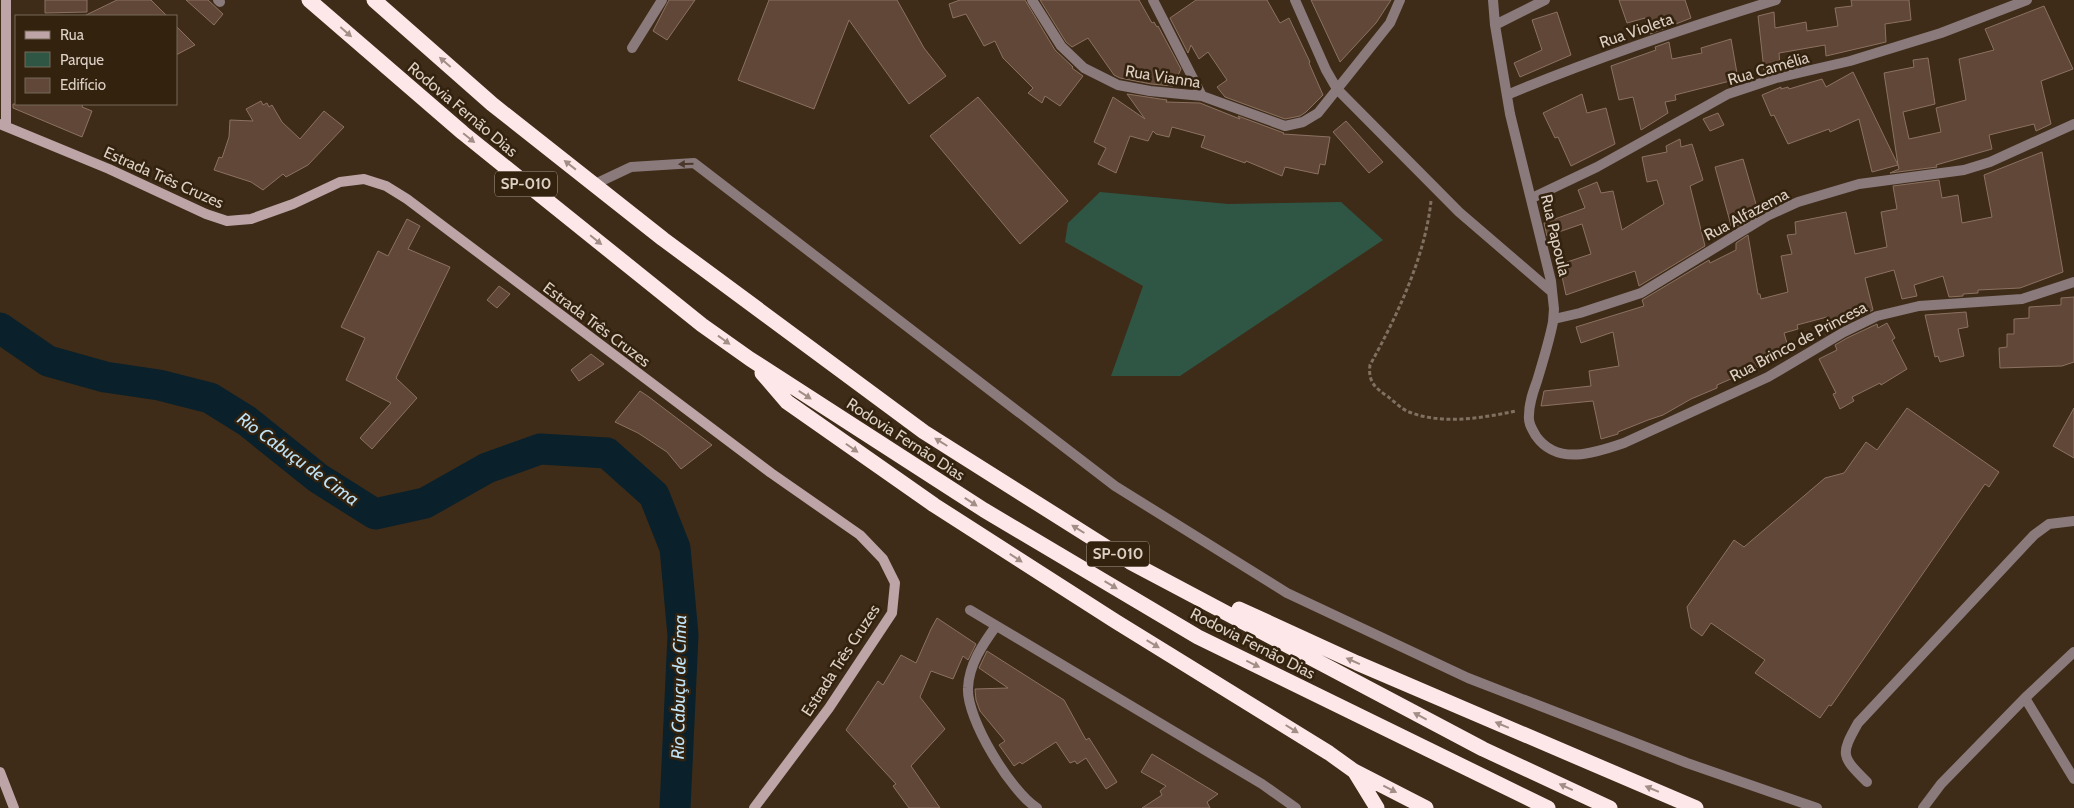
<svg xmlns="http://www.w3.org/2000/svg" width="2074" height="808" font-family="Cabin,sans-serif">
<rect width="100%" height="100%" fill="#3e2c18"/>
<path fill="#2f5644" d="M1100 192 1228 204 1341 202 1383 240 1180 376H1111L1143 286 1065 242 1068 223Z"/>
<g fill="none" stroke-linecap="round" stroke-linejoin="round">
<path stroke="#0a202b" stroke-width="31" d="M0 328 48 361 105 377 159 385 210 398 247 421 318 478 375 514 425 503 487 468 540 449 607 453 654 495 675 548 683 635 675 808"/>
</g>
<path fill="#604738" stroke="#8c7161" d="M45 0H87V12L45 13Z
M117 0H151L167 16H84Z
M186 0H208L223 14 214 25Z
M669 0H695L667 40 653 31Z
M769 0H897L924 48 946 76 909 104 849 20 814 109 738 80Z
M960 0H1025L1055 50 1073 67 1072 68 1083 76 1060 106 1045 96 1042 103 1028 93 1033 88 1003 58 995 41 984 46 966 14 953 18 949 4Z
M1040 0H1139L1152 23 1154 22 1157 27 1158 26 1181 69 1173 86 1151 84 1120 78 1114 75 1088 38 1072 47 1066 42Z
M1196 0H1267L1280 23 1289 18 1310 62 1309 63 1323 95 1306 112 1300 116 1285 119 1225 97 1217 87 1227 80 1208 52 1199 59 1191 45 1188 53 1170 18Z
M1311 0H1391L1376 23 1340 62Z
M1619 0H1685L1691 18 1650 34 1645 18 1627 23Z
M1851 0H1909L1911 20 1885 24 1886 42 1826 56 1825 45 1779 53 1780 66 1764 70 1758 16 1774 12 1775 28 1806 22 1807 31 1838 26 1835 8 1852 6Z
M2044 6 2073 69 2041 81 2051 124 2036 131 2034 124 1989 135 1992 149 1936 165 1937 167 1890 173 1899 169 1898 165 1872 172 1859 119 1830 132 1829 129 1788 144 1774 115 1771 116 1762 95 1781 87V89L1788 87 1789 89 1822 79 1826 87 1853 72 1898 165 1884 73 1914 67 1913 60 1928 58 1935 104 1903 112 1909 139 1941 132 1936 108 1966 100 1959 59 1994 50 1985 29Z
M1557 12 1571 55 1520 77 1514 63 1542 50 1532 20Z
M176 26 195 45 176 55Z
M1731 39 1738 79 1675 95 1676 100 1665 102 1668 113 1641 130 1633 97 1619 100 1611 66 1656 50 1655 47 1669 42 1672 59 1702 53 1701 48Z
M1127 94 1167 100 1166 102 1200 103 1240 119 1238 116 1284 133 1283 134 1330 137 1325 165 1320 164 1318 174 1285 167 1282 176 1246 161 1245 163 1201 147 1205 136 1172 127 1169 137 1156 134 1153 131 1148 141 1130 136 1116 173 1098 164 1106 148 1094 142 1113 97 1145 119Z
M1582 94 1587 113 1606 108 1615 144 1571 166 1558 137 1555 138 1543 113Z
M978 97 1068 201 1020 244 930 136Z
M261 101 263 105 267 103 269 107 272 105 282 122 300 139 324 111 344 127 308 165 286 177 283 174 263 190 251 182 214 170 219 157 222 158 229 137 230 120 253 121 246 109Z
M13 104H83L82 107 92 111 82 137 13 108Z
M1718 113 1724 125 1710 131 1703 119Z
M1346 121 1383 162 1369 173 1333 132Z
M1680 139 1681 147 1692 144 1703 180 1690 186 1705 246 1639 286 1635 271 1566 295 1560 267 1568 265 1567 262 1591 254 1582 224 1547 236 1544 223 1585 208 1578 190 1597 182 1601 193 1613 191 1622 230 1664 204 1657 180 1647 182 1642 157 1667 152 1666 146Z
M2042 152 2063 272 2020 288 1978 290V293L1963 294V296L1949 297 1943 276 1914 285 1917 296 1902 299 1894 270 1865 278 1873 310 1831 331 1827 317 1797 325 1798 329 1784 333 1789 350 1778 356 1779 358 1717 385V388L1691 399 1663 415 1648 420 1618 432V434L1601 439 1593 401 1541 406 1544 391 1591 386 1589 371 1619 366 1613 332 1581 343 1576 327 1644 306 1642 300 1709 260 1710 263 1736 250V243L1748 235 1758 294H1760L1761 299 1788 292 1781 256 1792 254 1787 235 1796 234 1795 222 1846 212 1855 254 1887 247 1881 212 1897 209 1893 186 1939 180 1942 198 1958 195 1962 223 1992 217 1984 175Z
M1743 159 1758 211 1745 219V221L1732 229 1715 167Z
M407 219 420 226 408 249 450 267 396 378 417 398 372 449 360 438 391 403 346 380 365 338 341 327 378 251 388 256Z
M499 286 510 294 497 308 487 300Z
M2074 297V362L2062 366 2000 368 1999 348 2007 347V334H2014V319L2029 318V307L2061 305V298Z
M1966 312 1968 327 1958 329 1964 356 1940 362 1938 356 1935 357 1925 315Z
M1887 323 1895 338 1892 340 1907 369 1881 385 1880 383 1852 397 1854 401 1840 409 1833 394 1836 393 1819 359 1837 350 1835 345 1847 338 1877 324 1878 328Z
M591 354 604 364 579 381 571 370Z
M640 391 649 397 712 445 681 469 667 452 638 433 615 422Z
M1907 408 1999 472 1989 487 1985 484 1831 706 1829 705 1820 718 1755 673 1765 660 1711 623 1702 636 1691 628 1687 607 1734 540 1744 547 1825 478 1844 473 1866 442 1877 450Z
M2074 408V458L2053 446Z
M937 618 976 644 968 660 963 656 953 679 931 671 920 697 945 729 911 766 940 808H909L893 786 896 784 846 730 878 681 883 685 901 655 916 663 931 629Z
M987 651 1064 700 1086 740 1089 738 1117 782 1106 789 1086 758 1077 764 1075 761 1070 763 1056 742 1022 764 1020 762 1014 766 999 745 1005 741 980 711 976 700 975 689 1008 688 979 668Z
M1152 754 1218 794 1207 802 1210 808H1142L1162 795 1160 791 1166 786 1141 772Z"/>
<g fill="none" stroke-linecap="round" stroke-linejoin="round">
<path stroke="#807060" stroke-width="3" stroke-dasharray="4 2.5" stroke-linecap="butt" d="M1431 201C1425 257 1397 316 1370 365 1368 381 1374 387 1387 396 1394 401 1401 409 1409 412 1442 425 1482 418 1516 411"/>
<path stroke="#8a7a7b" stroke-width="10" d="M970 610 1262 784 1296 808
M996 626C983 644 969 664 968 688 966 718 1011 792 1037 808"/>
<path stroke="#8a7a7b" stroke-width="10" d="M218 0 220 2
M1032 0 1061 46 1084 68 1118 85 1150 91 1202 96 1285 126 1303 122 1318 113 1390 23 1400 0
M1153 0 1202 96
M1295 0 1326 70 1337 89 1459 212 1552 292
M1493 0 1495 25 1510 114 1551 281 1554 309 1553 322C1549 342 1543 361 1537 381 1533 392 1529 403 1529 415 1528 423 1532 429 1536 436 1557 466 1595 453 1624 443L1768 377 1844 332 1877 316 1919 306 2022 299 2074 282
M1495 25 1545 0
M632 48 662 0
M1507 95C1595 58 1685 28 1776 0
M595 184 631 167 694 163 1115 486 1287 593 1468 678 1687 763 1817 808
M1532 198 1597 167 1728 94 1776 78 1850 61 1941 33 2027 0
M1554 319 1580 313 1641 293 1767 216 1798 202 1859 184 1964 170 1990 162 2074 124
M2025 698 2074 779
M1867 782C1841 756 1840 755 1858 723L2034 535 2049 524 2074 521
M1923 808 1941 784 2025 698 2074 652"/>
<path stroke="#bda4a6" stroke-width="10" d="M0 124 109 169 206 214 227 221 251 219 293 204 340 182 364 179 386 186 407 199 771 473 860 535 883 559 895 583 892 613 829 708 754 808
M6 126V0
M0 772 14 808"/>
<path stroke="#fde7e8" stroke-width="15" d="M309 0 463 133 702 325 750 359 984 510 1198 637 1548 808
M374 0 492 104 663 239 924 432 1130 562 1483 749 1610 808
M762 373 787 402 934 505 1115 621 1329 753 1354 771 1426 808
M1239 609 1357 663 1696 808
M1355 772 1377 808"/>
</g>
<defs><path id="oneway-solid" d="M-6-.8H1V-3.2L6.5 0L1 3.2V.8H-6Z" transform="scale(1.25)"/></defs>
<g fill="#a28e86">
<use href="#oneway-solid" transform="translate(346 32) rotate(41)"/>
<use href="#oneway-solid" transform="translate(445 62) rotate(-139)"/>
<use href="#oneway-solid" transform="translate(469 138) rotate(39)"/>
<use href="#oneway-solid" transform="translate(570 165) rotate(-142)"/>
<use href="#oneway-solid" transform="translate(596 240) rotate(39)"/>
<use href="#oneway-solid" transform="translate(724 340) rotate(36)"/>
<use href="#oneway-solid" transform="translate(805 395) rotate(33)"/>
<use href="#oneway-solid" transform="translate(941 442) rotate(-148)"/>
<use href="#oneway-solid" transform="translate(852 448) rotate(35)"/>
<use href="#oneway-solid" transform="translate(971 502) rotate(33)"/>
<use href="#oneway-solid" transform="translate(1078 529) rotate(-148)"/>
<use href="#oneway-solid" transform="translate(1016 558) rotate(33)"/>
<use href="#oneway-solid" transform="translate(1111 585) rotate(31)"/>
<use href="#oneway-solid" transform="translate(1153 644) rotate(31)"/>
<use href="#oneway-solid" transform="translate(1353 661) rotate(-156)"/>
<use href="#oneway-solid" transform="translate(1253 664) rotate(26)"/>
<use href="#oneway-solid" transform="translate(1420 716) rotate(-152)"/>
<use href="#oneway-solid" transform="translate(1502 725) rotate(-157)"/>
<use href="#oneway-solid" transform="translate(1292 729) rotate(32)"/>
<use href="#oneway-solid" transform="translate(1566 787) rotate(-155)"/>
<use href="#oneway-solid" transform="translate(1390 789) rotate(27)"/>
<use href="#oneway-solid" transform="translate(1652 789) rotate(-157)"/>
</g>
<use fill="#493829" href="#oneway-solid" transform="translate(686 164) rotate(179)"/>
<g text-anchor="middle" stroke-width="5" stroke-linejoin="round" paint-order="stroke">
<g fill="#33220e" stroke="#a99c8d" stroke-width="1">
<rect x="495" y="171.5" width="62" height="25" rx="4"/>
<rect x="1087" y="541.5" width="62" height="25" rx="4"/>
</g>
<g font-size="15" font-weight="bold" fill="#dcd0c4">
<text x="526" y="189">SP-010</text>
<text x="1118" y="559">SP-010</text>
</g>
<g font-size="16" fill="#dcd0c4" stroke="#33220e">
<text transform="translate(1636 30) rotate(-19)" y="6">Rua Violeta</text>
<text transform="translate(1768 68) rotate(-16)" y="6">Rua Camélia</text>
<text transform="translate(1163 76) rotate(9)" y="6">Rua Vianna</text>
<text transform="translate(463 109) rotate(40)" y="6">Rodovia Fernão Dias</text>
<text transform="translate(164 177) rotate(24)" y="6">Estrada Três Cruzes</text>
<text transform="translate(1746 214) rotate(-28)" y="6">Rua Alfazema</text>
<text transform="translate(1556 235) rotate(77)" y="6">Rua Papoula</text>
<text transform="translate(597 324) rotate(37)" y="6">Estrada Três Cruzes</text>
<text transform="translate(1798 341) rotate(-28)" y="6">Rua Brinco de Princesa</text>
<text transform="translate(906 439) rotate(33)" y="6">Rodovia Fernão Dias</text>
<text transform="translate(1253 643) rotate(27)" y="6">Rodovia Fernão Dias</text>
<text transform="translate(840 660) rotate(-57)" y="6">Estrada Três Cruzes</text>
</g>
<g font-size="18" font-style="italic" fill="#bfe3f7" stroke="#33220e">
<text transform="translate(298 459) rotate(36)" y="6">Rio Cabuçu de Cima</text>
<text transform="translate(679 687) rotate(-89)" y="6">Rio Cabuçu de Cima</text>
</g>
</g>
<rect x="15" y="15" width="162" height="90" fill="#33220e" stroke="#776857"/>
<rect x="25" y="31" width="25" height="8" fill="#bda4a6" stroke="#776857"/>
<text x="60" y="40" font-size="15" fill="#dcd0c4">Rua</text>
<rect x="25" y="52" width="25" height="15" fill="#2f5644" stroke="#776857"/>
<text x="60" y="65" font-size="15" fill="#dcd0c4">Parque</text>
<rect x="25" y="78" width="25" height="15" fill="#604738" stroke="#776857"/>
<text x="60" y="90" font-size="15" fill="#dcd0c4">Edifício</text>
</svg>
